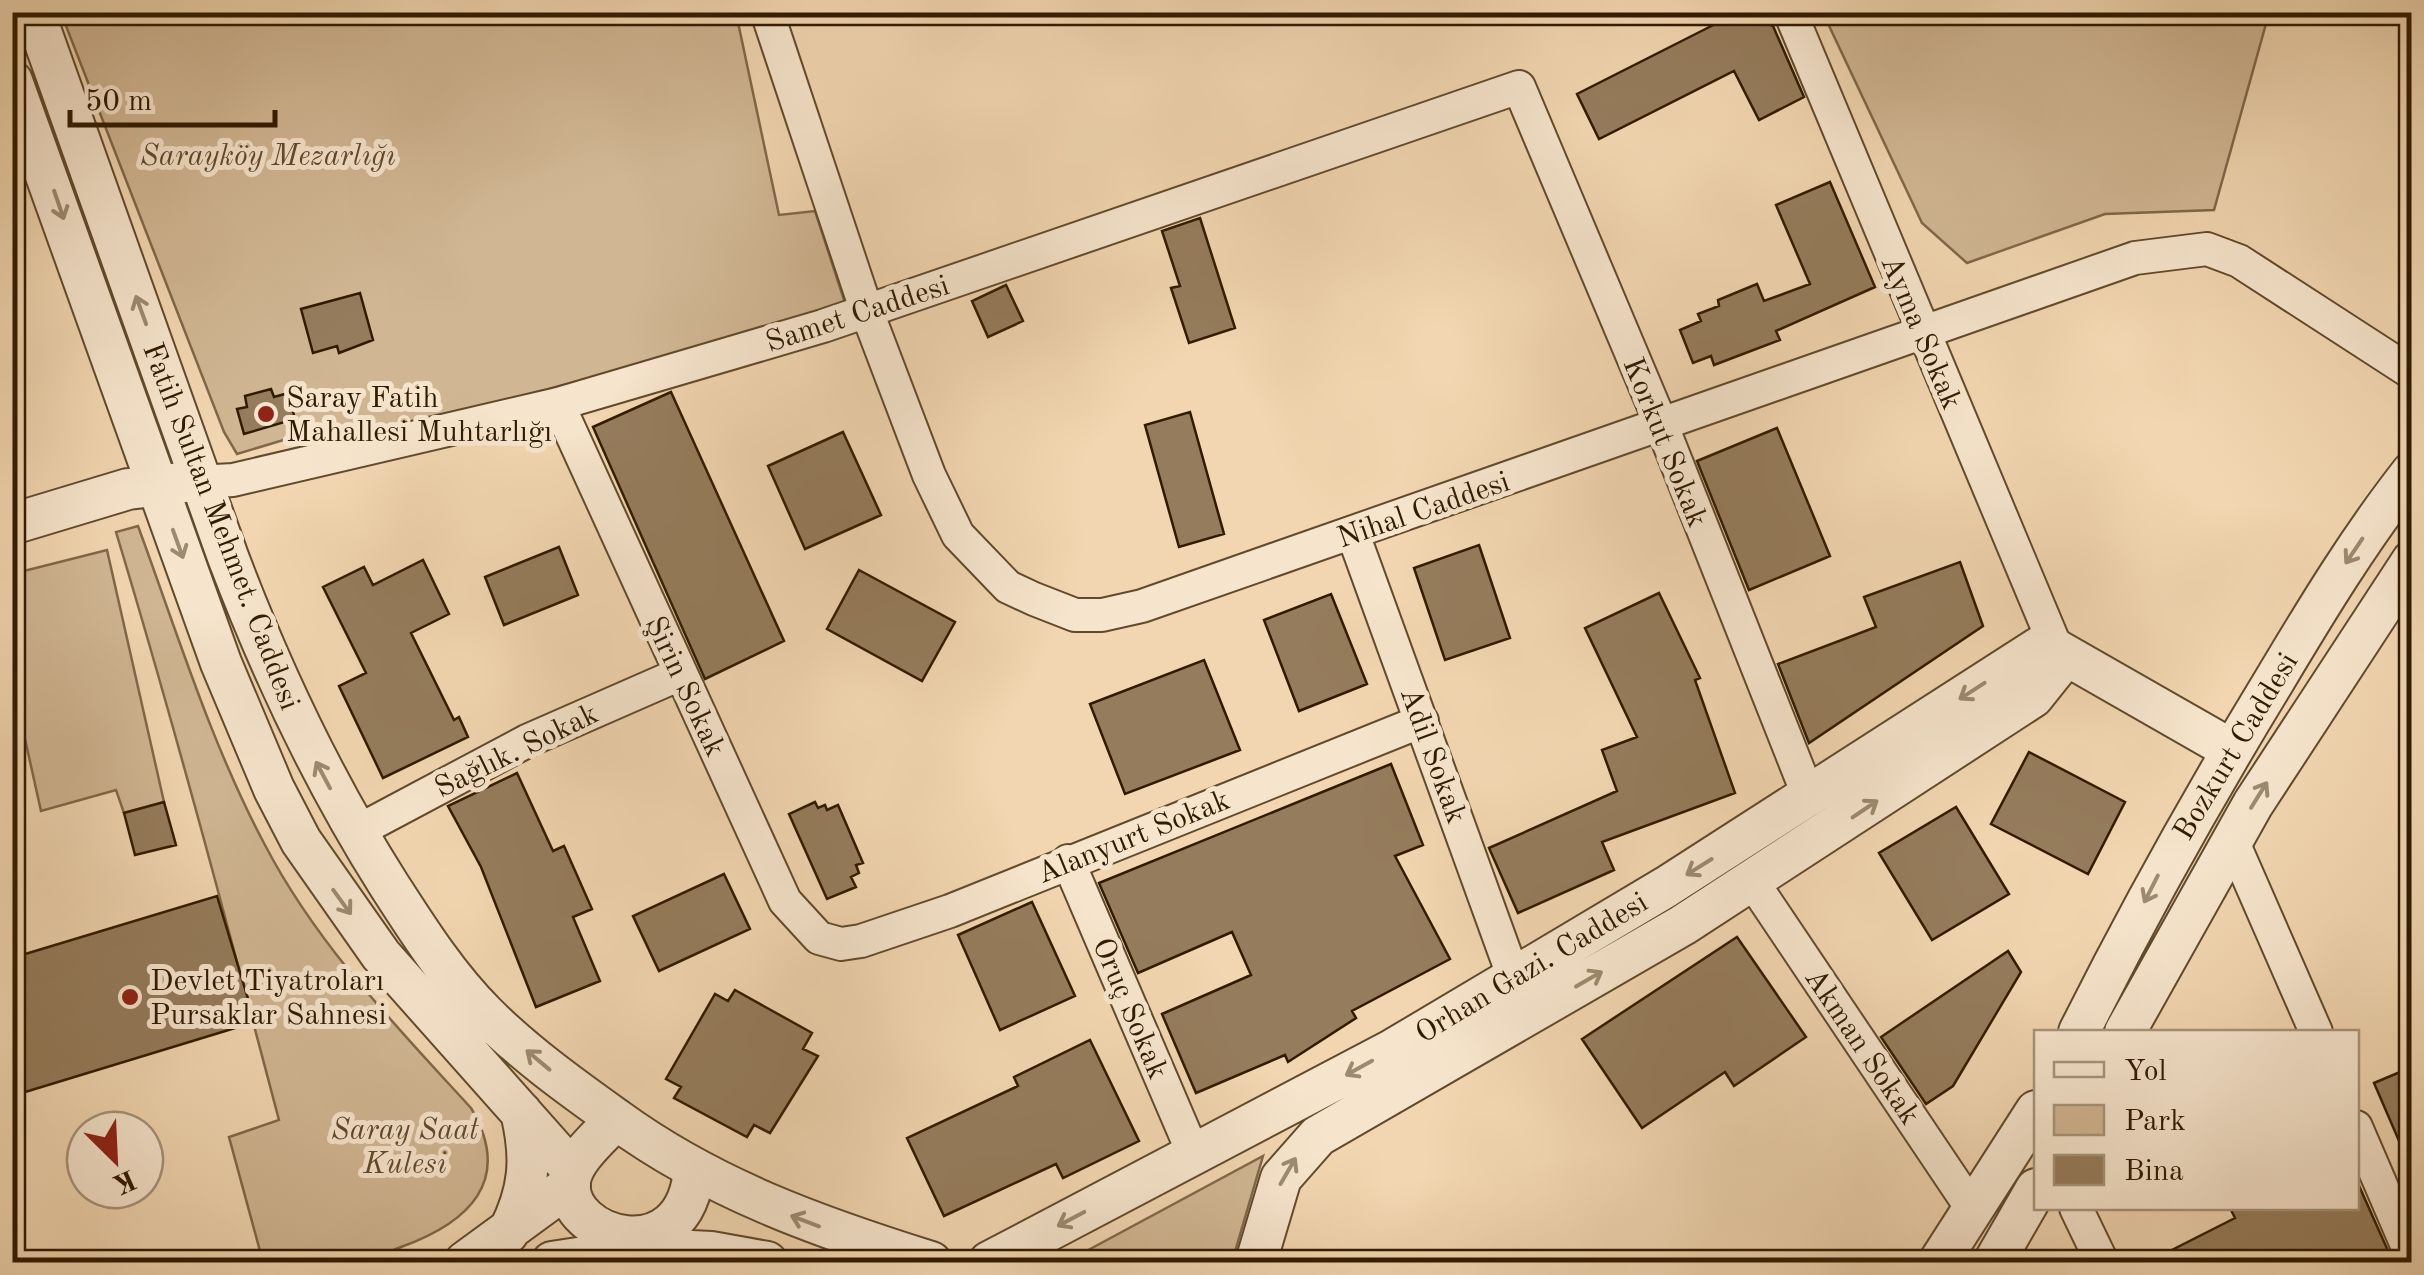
<svg xmlns="http://www.w3.org/2000/svg" width="2424" height="1275" font-family="'Old Standard TT',serif">
<rect width="100%" height="100%" fill="#f1d6b1"/>
<filter id="stains"><feTurbulence type="fractalNoise" baseFrequency=".002" numOctaves="4"/><feColorMatrix values="0 0 0 0 .2 0 0 0 0 .09 0 0 0 0 .02 0 0 0 .5 -.17"/></filter>
<radialGradient id="worn" r=".72"><stop offset=".6" stop-color="#630" stop-opacity="0"/><stop offset="1" stop-color="#630" stop-opacity=".3"/></radialGradient>
<path fill="#d0b693" stroke="#80684a" stroke-width="2.5" d="M61 13H736L779 215 815 211 847 309 306 454 300 435 237 454 224 432Z
M1823 13H2269L2214 210 2105 214 1967 263 1922 223Z
M138 526C177 632 211 744 265 845 317 945 396 1026 471 1108 514 1181 468 1223 401 1247 388 1252 372 1261 357 1262 327 1266 294 1262 263 1262L229 1137 279 1120C227 923 175 727 116 532Z
M107 550 164 802 124 813 116 790 41 811 13 685 12 574Z
M1263 1156 1232 1262H1066Z"/>
<path fill="#957c5c" stroke="#311b00" stroke-width="2.5" d="M1739 12 1773 26 1804 97 1759 120 1734 71 1599 139 1577 94Z
M1830 182 1875 287 1776 331 1780 340 1714 365 1711 356 1693 363 1680 330 1701 321 1698 314 1719 306 1718 300 1757 284 1764 301 1810 284 1776 205Z
M1200 218 1235 328 1189 343 1171 288 1180 286 1162 231Z
M1006 285 1023 321 988 337 972 301Z
M360 293 373 340 339 353 337 346 313 353 301 309Z
M271 389 274 397 288 393 295 419 244 434 237 409 247 407 245 396Z
M671 392 784 641 705 679 593 427Z
M1190 412 1224 534 1179 547 1145 425Z
M1777 428 1830 556 1749 590 1697 461Z
M843 432 881 515 805 549 768 466Z
M1479 545 1510 638 1445 660 1414 568Z
M559 547 578 595 504 625 485 577Z
M423 560 449 614 411 633 454 720 459 717 468 737 383 778 339 686 366 673 323 587 364 567 373 585Z
M1960 562 1983 626 1809 743 1778 664 1876 627 1864 597Z
M859 570 955 622 922 681 827 629Z
M1659 593 1700 678 1695 680 1735 793 1602 842 1614 870 1518 913 1489 848 1617 791 1602 750 1637 737 1585 628Z
M1331 594 1367 684 1299 711 1264 620Z
M1204 660 1240 750 1125 794 1090 704Z
M2029 752 2125 802 2088 874 1991 824Z
M1391 764 1423 845 1395 856 1450 959 1352 1011 1356 1018 1288 1062 1285 1055 1196 1093 1162 1014 1251 975 1232 932 1138 973 1099 883Z
M517 773 553 851 564 846 592 909 573 917 600 981 536 1007 481 867 448 806Z
M164 802 176 845 135 855 124 813Z
M815 802 818 808 825 805 827 810 838 805 863 863 856 865 859 873 851 877 856 887 827 899 789 814Z
M1956 807 2009 894 1932 940 1879 853Z
M724 874 750 929 659 971 633 916Z
M217 896 255 1022 12 1096V958Z
M1032 902 1075 996 1000 1030 958 935Z
M1737 937 1806 1037 1734 1086 1725 1072 1642 1128 1582 1039Z
M2008 951 2021 972 1953 1086 1926 1104 1881 1037Z
M735 990 812 1033 803 1049 818 1056 770 1133 754 1125 747 1137 674 1098 681 1087 666 1079 715 994 728 1001Z
M1090 1040 1139 1141 1063 1178 1056 1164 944 1216 907 1138 1018 1086 1014 1077Z
M2412 1067V1171L2374 1083Z
M2356 1179 2393 1262H2148L2235 1218 2230 1208H2356Z"/>
<g fill="none" stroke-linecap="round" stroke-linejoin="round">
<defs>
<path id="minor" d="M767 12 867 312 929 475 958 535 1008 587 1034 599 1075 615H1102L1142 606 2135 258 2207 249 2239 261 2412 373
M1790 12 2057 650
M558 404 785 901 819 938 841 944 861 941 950 911 1422 721
M180 483 233 480 558 404 823 326 1519 87 1662 426 1809 797
M1353 534 1514 978
M356 832 527 741 680 674
M2232 840 2316 1032
M1068 861 1194 1155
M1752 881 1973 1210
M2356 1127 2412 1257
M2076 1208 2102 1262"/>
<path id="tertiary" d="M34 12 228 557C272 673 323 781 389 885 418 930 447 976 485 1014 524 1053 571 1087 616 1119
M12 81 221 663 274 789 301 841 381 955 573 1171
M12 524 128 489 180 483
M2079 1032C2139 912 2204 796 2274 681 2317 609 2360 538 2412 472
M2125 1032 2253 804 2412 561
M694 1169C686 1275 563 1238 570 1181 573 1158 602 1135 616 1119 712 1189 819 1227 931 1262
M508 1233C530 1190 532 1158 521 1112
M652 1249 711 1252 767 1262
M465 1262 570 1185
M552 1262 630 1250
M989 1262 1392 1050 1666 887 2038 648 2057 650 2232 750
M1256 1262 1281 1178 1318 1136 1683 925 2033 697 2057 667V650
M1939 1262 2036 1111
M1994 1262 2036 1189"/>
</defs>
<use href="#minor" stroke="#614a2c" stroke-width="36"/>
<use href="#tertiary" stroke="#614a2c" stroke-width="44"/>
<use href="#minor" stroke="#f6e4cc" stroke-width="32"/>
<use href="#tertiary" stroke="#f6e4cc" stroke-width="40"/>
</g>
<defs><path id="oneway-shaft" d="M-6 0H5M1.5-3L5.5 0L1.5 3" fill="none" stroke-width="1.6" stroke-linecap="round" stroke-linejoin="round" transform="scale(2.5)"/></defs>
<g stroke="#9d8a70">
<use href="#oneway-shaft" transform="translate(59 205) rotate(71)"/>
<use href="#oneway-shaft" transform="translate(141 310) rotate(-110)"/>
<use href="#oneway-shaft" transform="translate(178 544) rotate(70)"/>
<use href="#oneway-shaft" transform="translate(2354 551) rotate(124)"/>
<use href="#oneway-shaft" transform="translate(1972 691) rotate(147)"/>
<use href="#oneway-shaft" transform="translate(323 775) rotate(-118)"/>
<use href="#oneway-shaft" transform="translate(2259 795) rotate(-58)"/>
<use href="#oneway-shaft" transform="translate(1865 809) rotate(-34)"/>
<use href="#oneway-shaft" transform="translate(1699 867) rotate(148)"/>
<use href="#oneway-shaft" transform="translate(2151 889) rotate(117)"/>
<use href="#oneway-shaft" transform="translate(342 902) rotate(54)"/>
<use href="#oneway-shaft" transform="translate(1589 979) rotate(-30)"/>
<use href="#oneway-shaft" transform="translate(538 1060) rotate(-140)"/>
<use href="#oneway-shaft" transform="translate(1359 1068) rotate(151)"/>
<use href="#oneway-shaft" transform="translate(1288 1171) rotate(-60)"/>
<use href="#oneway-shaft" transform="translate(1071 1219) rotate(152)"/>
<use href="#oneway-shaft" transform="translate(805 1221) rotate(-159)"/>
</g>
<g fill="#8f2418" stroke="#f6e4cc" stroke-width="4">
<circle cx="266" cy="414" r="10"/>
<circle cx="130" cy="997" r="10"/>
</g>
<g text-anchor="middle" stroke-width="10" stroke-linejoin="round" paint-order="stroke">
<g font-size="30" font-style="italic" fill="#614a2c" stroke="#f6e4cc">
<text x="268" y="165">Sarayköy Mezarlığı</text>
<text x="405" y="1139">Saray Saat<tspan x="405" dy="34">Kulesi</tspan></text>
</g>
<g font-size="30" fill="#311b00" stroke="#f6e4cc">
<text transform="translate(857 313) rotate(-18)" y="10">Samet Caddesi</text>
<text transform="translate(1922 332) rotate(67)" y="10">Ayma Sokak</text>
<text transform="translate(1666 442) rotate(68)" y="10">Korkut Sokak</text>
<text transform="translate(1423 509) rotate(-19)" y="10">Nihal Caddesi</text>
<text transform="translate(222 526) rotate(69)" y="10">Fatih Sultan Mehmet. Caddesi</text>
<text transform="translate(686 686) rotate(65)" y="10">Şirin Sokak</text>
<text transform="translate(2235 746) rotate(-59)" y="10">Bozkurt Caddesi</text>
<text transform="translate(516 750) rotate(-26)" y="10">Sağlık. Sokak</text>
<text transform="translate(1434 755) rotate(70)" y="10">Adil Sokak</text>
<text transform="translate(1133 836) rotate(-22)" y="10">Alanyurt Sokak</text>
<text transform="translate(1531 967) rotate(-31)" y="10">Orhan Gazi. Caddesi</text>
<text transform="translate(1131 1008) rotate(67)" y="10">Oruç Sokak</text>
<text transform="translate(1863 1046) rotate(56)" y="10">Akman Sokak</text>
</g>
<g font-size="30" fill="#311b00" stroke="#f6e4cc" text-anchor="start">
<text x="286" y="407">Saray Fatih<tspan x="286" dy="34">Mahallesi Muhtarlığı</tspan></text>
<text x="150" y="990">Devlet Tiyatroları<tspan x="150" dy="34">Pursaklar Sahnesi</tspan></text>
</g>
</g>
<rect width="2424" height="1275" fill="none" stroke="#f1d6b1" stroke-width="50"/>
<rect x="15" y="15" width="2394" height="1245" fill="none" stroke="#311b00" stroke-width="5"/>
<rect x="25" y="25" width="2374" height="1225" fill="none" stroke="#311b00" stroke-width="2.5"/>
<rect x="2034" y="1030" width="325" height="180" fill="#f6e4cc" stroke="#a7947a" stroke-width="2.5"/>
<rect x="2054" y="1062" width="50" height="15" fill="#f6e4cc" stroke="#a7947a" stroke-width="2.5"/>
<text x="2124" y="1080" font-size="30" fill="#311b00">Yol</text>
<rect x="2054" y="1105" width="50" height="30" fill="#d0b693" stroke="#a7947a" stroke-width="2.5"/>
<text x="2124" y="1130" font-size="30" fill="#311b00">Park</text>
<rect x="2054" y="1155" width="50" height="30" fill="#957c5c" stroke="#a7947a" stroke-width="2.5"/>
<text x="2124" y="1180" font-size="30" fill="#311b00">Bina</text>
<g transform="translate(115 1160) rotate(156)"><circle r="48" fill="#f6e4cc" stroke="#a7947a" stroke-width="2.5"/>
<path d="M0-8L18 38L0 25L-18 38Z" fill="#8f2418"/>
<text y="-15" font-size="28" font-weight="bold" text-anchor="middle" fill="#311b00">K</text>
</g>
<path d="M70 110v15h205v-15" fill="none" stroke="#311b00" stroke-width="5"/>
<text x="85" y="110" font-size="30" fill="#311b00" stroke="#f6e4cc" stroke-width="8" paint-order="stroke">50 m</text>
<rect width="100%" height="100%" filter="url(#stains)"/>
<rect width="100%" height="100%" fill="url(#worn)"/>
</svg>
